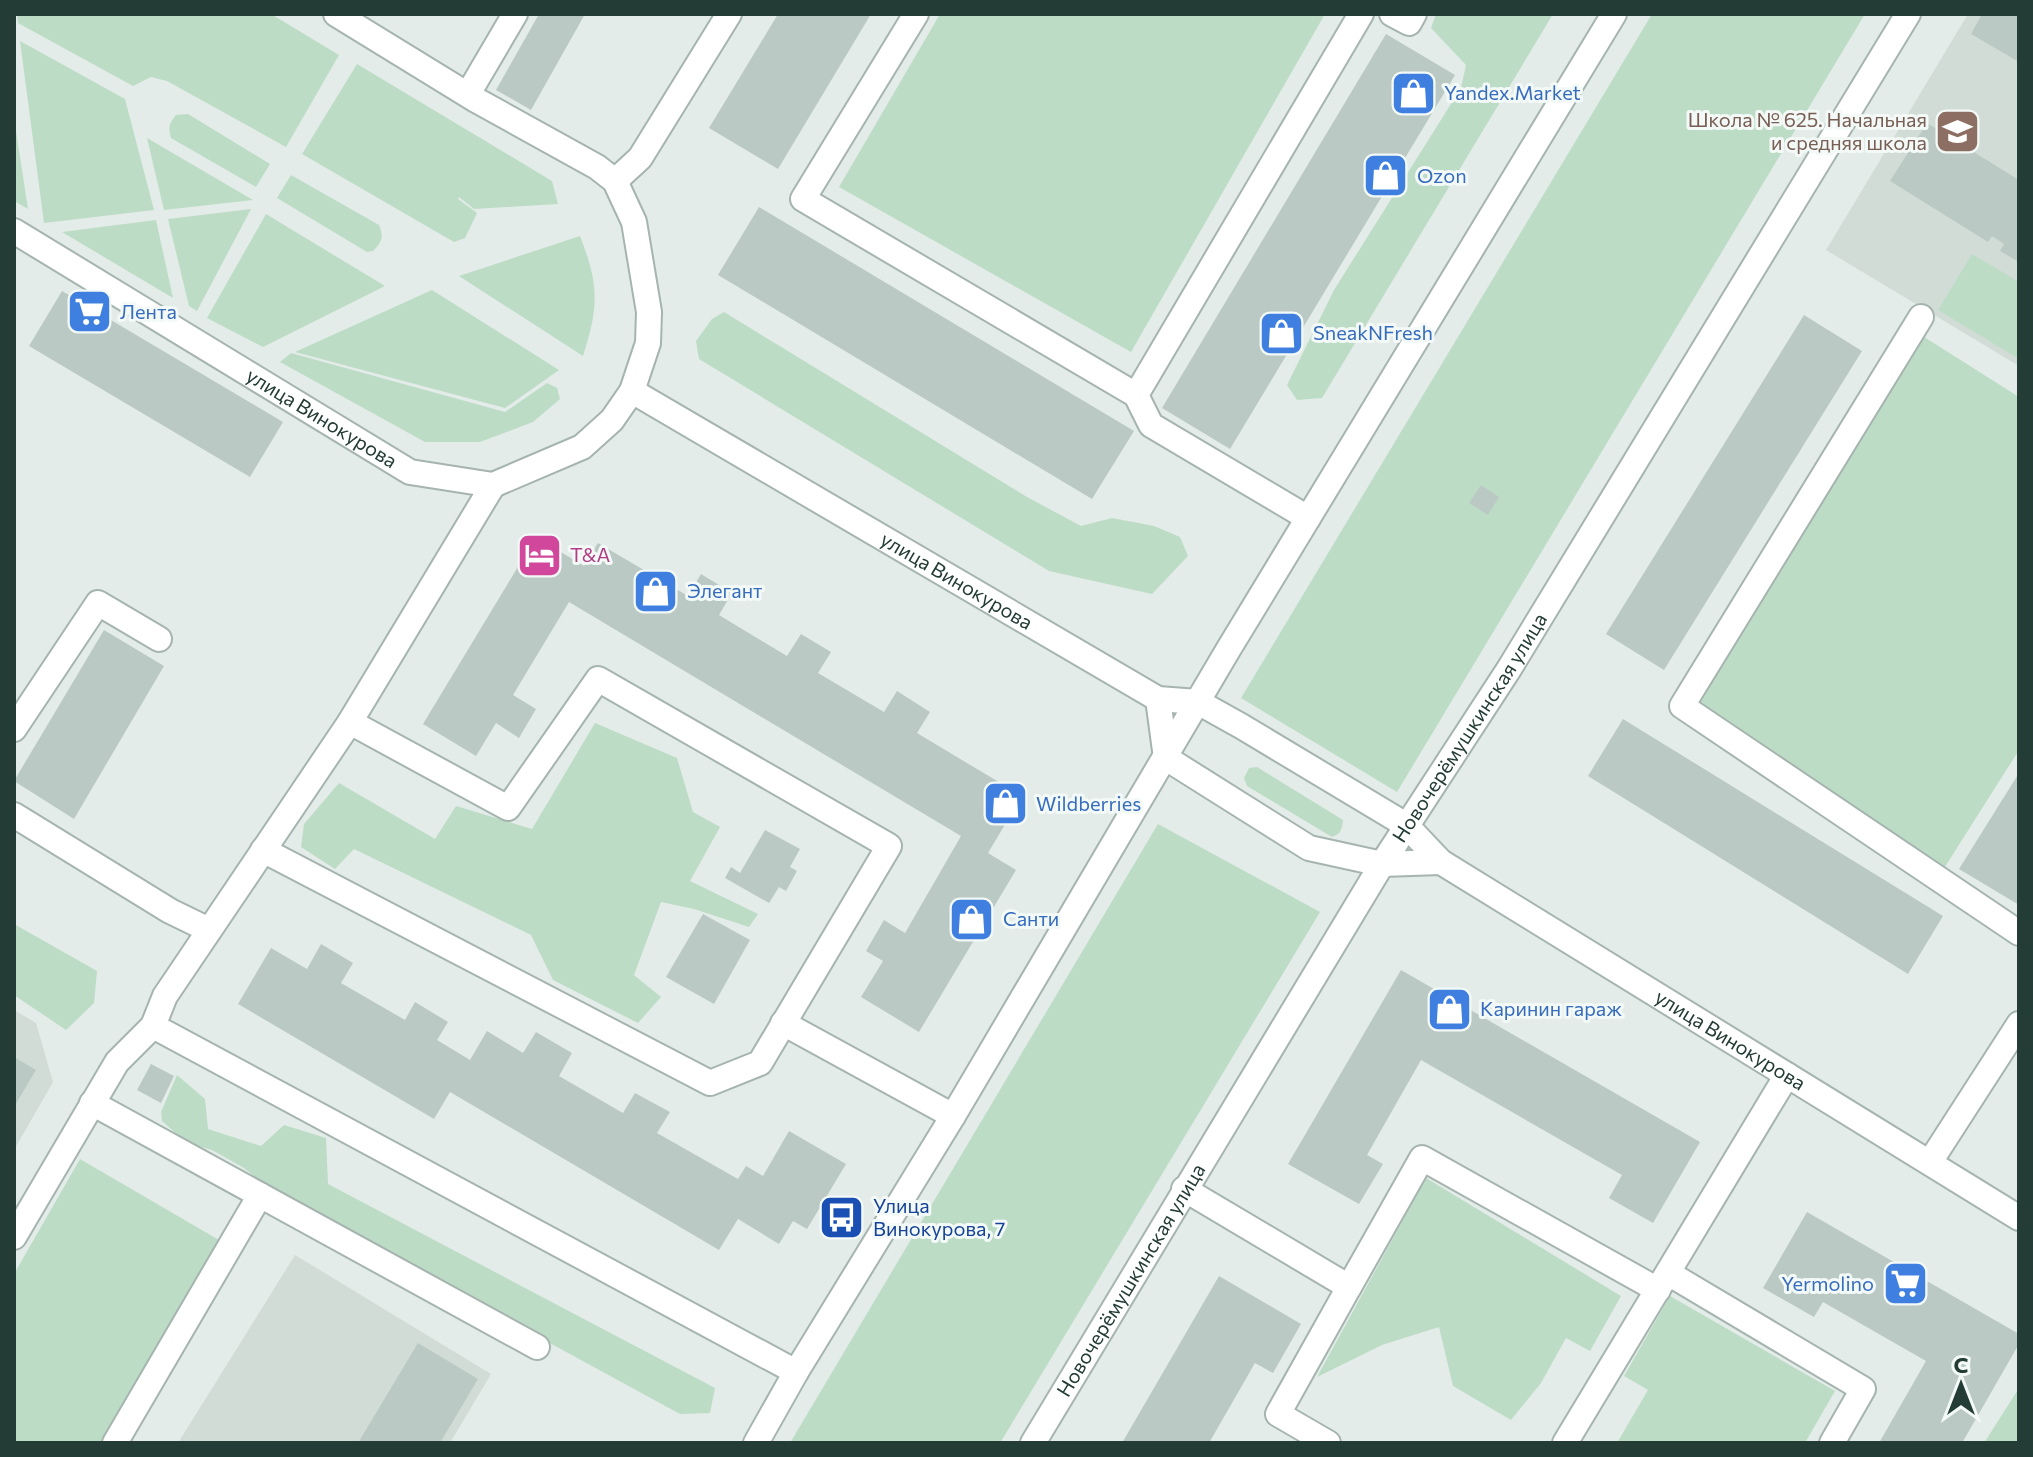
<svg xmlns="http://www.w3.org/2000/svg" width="2033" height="1457" font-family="Commissioner,sans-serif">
<rect width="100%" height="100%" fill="#e3ece8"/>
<path fill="#d1dcd7" d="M1968 14H2019V366L1826 250Z
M14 1010 36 1023 53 1082 14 1150Z
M295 1255 491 1374 450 1443H178Z"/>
<path fill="#bddcc6" d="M17 14H271L339 55 286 147 167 81 151 77 133 86 18 23Z
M940 14H1325L1131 352 839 187Z
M1436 14H1553L1322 398 1297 400 1287 385 1334 290 1461 88 1466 65 1431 28Z
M1652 14H1865L1397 792 1241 698Z
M20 41 125 99 154 210 44 223Z
M357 64 552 181 558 204 474 209 459 197 458 199 477 213 465 238 454 242 302 154Z
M188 114 270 164 256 187 171 138C168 128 169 123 176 115Z
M14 118 28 209 14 201Z
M147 138 253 200 164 210Z
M291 175 379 225C384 237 382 242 373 251L367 252 277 198Z
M251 209 197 311 189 306 168 219Z
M266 214 385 286 263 347 207 318Z
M156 220 173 298 62 232Z
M580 236C599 285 599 306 583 356L459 276Z
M1972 254 2019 282V359L1938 310Z
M432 290 559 370 505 408 295 352Z
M724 312 1027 497 1081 526 1112 518 1154 526 1180 537 1188 556 1152 594 1049 571 699 359 696 341 712 319Z
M1921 335 2019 397V750L1943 870 1685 706Z
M291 353 505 412 547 383 557 388 560 399 533 422 480 442H425L280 362Z
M595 723 677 758 693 812 720 827 690 881 758 914 749 927 694 909 661 902 634 975 661 997 638 1023 553 980 531 935 354 849 335 869 301 847 304 824 339 783 435 839 456 806 532 829Z
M1257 767 1343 820C1342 829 1341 834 1332 837L1247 786 1244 778 1249 768Z
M1158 824 1320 912 1000 1443H790Z
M14 924 97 971 94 1003 66 1030 14 995Z
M177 1075 205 1099 208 1129 261 1146 284 1125 326 1138 328 1184 715 1388 710 1413 680 1414 276 1194 244 1168 212 1150 187 1143 162 1121 161 1112Z
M80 1159 219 1240 101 1443H14V1274Z
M1426 1178 1621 1296 1590 1351 1566 1338 1541 1383 1511 1420 1453 1386 1439 1327 1382 1345 1317 1377Z
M1670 1296 1835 1391 1805 1443H1617L1648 1390 1624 1376Z
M2019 1388V1443H1984Z"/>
<path fill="#bbc9c4" d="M539 14H585L531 110 496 90Z
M778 14H871L778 169 709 128Z
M1982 14H2019V62L1971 34Z
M1386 34 1455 75 1230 449 1162 408Z
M1927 123 2019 180V262L2000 251 2004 244 1992 236 1988 242 1890 181Z
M759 207 1134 431 1092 499 718 275Z
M62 291 283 422 250 477 29 346Z
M1804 315 1862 351 1664 670 1606 634Z
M1481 485 1499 497 1488 515 1469 503Z
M536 537 584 566 598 543 688 596 701 574 732 593 719 615 787 656 801 634 831 652 818 673 884 712 897 691 930 712 917 733 1022 796 988 853 1016 870 919 1032 861 997 883 961 866 951 884 920 905 933 961 836 569 602 513 695 536 709 519 738 496 723 476 756 423 724Z
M104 630 164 666 74 819 14 781Z
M1623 719 1943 916 1908 974 1588 776Z
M2019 773V905L1959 869Z
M765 830 800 849 790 867 797 871 786 891 779 887 769 903 725 878 731 867 740 873Z
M703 914 750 940 714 1004 666 977Z
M321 944 353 963 341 983 405 1020 415 1002 448 1022 437 1040 470 1060 487 1031 523 1053 536 1032 572 1053 559 1076 623 1113 635 1093 670 1112 657 1133 738 1179 746 1166 763 1176 789 1131 846 1164 807 1229 793 1221 779 1244 738 1219 719 1250 450 1092 434 1119 238 1004 271 948 307 969Z
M1401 970 1700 1142 1653 1223 1609 1198 1622 1175 1421 1060 1367 1155 1383 1164 1359 1204 1288 1164Z
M14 1057 36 1070 14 1107Z
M151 1064 174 1076 161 1103 137 1090Z
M1807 1212 2019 1334V1344L1962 1443H1879L1926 1361 1823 1302 1814 1317 1763 1288Z
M1219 1276 1301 1324 1273 1373 1255 1363 1209 1443H1122Z
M418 1343 478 1379 440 1443H358Z"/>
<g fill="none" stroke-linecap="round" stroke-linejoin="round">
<defs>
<g id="minor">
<path d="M916 14 803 199 1136 395 1151 425 1308 518"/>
<path d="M1392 14 1409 23 1414 14"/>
<path d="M468 94 515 14"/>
<path d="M615 181 640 158 729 14"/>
<path id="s1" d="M14 231 410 472 493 485 582 447 612 420 632 391 648 343 649 312 634 222 615 181 597 167 476 100 336 14"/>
<path d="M1921 317 1682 706 2019 933"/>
<path id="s2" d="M632 391 1158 699 1198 702 1241 726 1406 825 1441 862 2019 1218"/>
<path d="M1136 395 1361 14"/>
<path d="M493 485 350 722 165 996 153 1026 796 1372"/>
<path d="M1158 699 1166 758"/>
<path d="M14 729 98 603 159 639"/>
<path d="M1166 758 1309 848 1382 864 1441 862"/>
<path d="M14 815 170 911 209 930"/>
<path d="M263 850 710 1083 760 1063 889 846 598 679 508 808 350 722"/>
<path d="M783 1023 953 1116"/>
<path d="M92 1103 537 1347"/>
<path d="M1930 1162 2019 1024"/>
<path d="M1184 1189 1349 1287 1278 1414 1328 1443"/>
<path d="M14 1237 117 1062 153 1026"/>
<path d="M1668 1273 1863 1389 1832 1443"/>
<path d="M1349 1287 1422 1158 1658 1290"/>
<path d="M115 1443 260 1195"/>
<path d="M756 1443 796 1372 953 1116 1228 650 1614 14"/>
<path id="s3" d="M1033 1443 1382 864 1509 669 1908 14"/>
<path d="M1565 1443 1787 1075"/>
</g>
</defs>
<use href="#minor" stroke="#a6b4af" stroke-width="28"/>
<use href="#minor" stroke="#fff" stroke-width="24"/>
</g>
<defs>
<symbol id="shop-square" viewBox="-11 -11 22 22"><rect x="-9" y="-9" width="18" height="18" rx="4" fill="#3f7fe0" stroke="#f3f9f6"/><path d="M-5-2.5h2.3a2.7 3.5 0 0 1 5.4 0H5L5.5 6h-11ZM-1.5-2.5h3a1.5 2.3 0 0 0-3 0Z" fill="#fff"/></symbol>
<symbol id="school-square" viewBox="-11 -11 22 22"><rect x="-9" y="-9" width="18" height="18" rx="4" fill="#8d6e63" stroke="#f3f9f6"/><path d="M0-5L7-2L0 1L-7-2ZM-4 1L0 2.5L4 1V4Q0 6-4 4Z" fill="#fff"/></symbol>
<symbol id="supermarket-square" viewBox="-11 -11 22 22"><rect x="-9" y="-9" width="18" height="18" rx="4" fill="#3f7fe0" stroke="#f3f9f6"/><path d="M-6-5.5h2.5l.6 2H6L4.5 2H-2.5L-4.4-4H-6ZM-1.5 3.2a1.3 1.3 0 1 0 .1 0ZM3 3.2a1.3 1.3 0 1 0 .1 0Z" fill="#fff"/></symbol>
<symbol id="hotel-square" viewBox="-11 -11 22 22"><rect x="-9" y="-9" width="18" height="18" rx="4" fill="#d1479c" stroke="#f3f9f6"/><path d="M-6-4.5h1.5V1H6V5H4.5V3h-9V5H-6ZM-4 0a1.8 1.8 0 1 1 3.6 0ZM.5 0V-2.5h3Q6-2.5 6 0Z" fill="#fff"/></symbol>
<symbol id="bus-square" viewBox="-11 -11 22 22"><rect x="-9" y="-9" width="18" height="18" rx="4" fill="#1a4fb4" stroke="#f3f9f6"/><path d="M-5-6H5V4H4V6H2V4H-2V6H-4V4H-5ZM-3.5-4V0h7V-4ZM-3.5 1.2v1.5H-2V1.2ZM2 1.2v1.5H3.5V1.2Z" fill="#fff"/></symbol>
</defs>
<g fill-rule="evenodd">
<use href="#shop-square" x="1388" y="68" width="51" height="51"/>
<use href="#school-square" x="1932" y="106" width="51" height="51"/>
<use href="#shop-square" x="1360" y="150" width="51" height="51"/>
<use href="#supermarket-square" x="64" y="286" width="51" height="51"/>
<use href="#shop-square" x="1256" y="308" width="51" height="51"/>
<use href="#hotel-square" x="514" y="530" width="51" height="51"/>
<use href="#shop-square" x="630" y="566" width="51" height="51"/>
<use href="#shop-square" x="980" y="778" width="51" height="51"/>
<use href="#shop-square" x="946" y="894" width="51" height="51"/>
<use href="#shop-square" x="1424" y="984" width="51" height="51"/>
<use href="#bus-square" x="816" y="1192" width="51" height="51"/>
<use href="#supermarket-square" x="1880" y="1258" width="51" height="51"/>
</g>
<g text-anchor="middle" stroke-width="6" stroke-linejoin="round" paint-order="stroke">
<g font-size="20" fill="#366cbe" stroke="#f3f9f6" text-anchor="start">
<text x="1444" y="100">Yandex.Market</text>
<text x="1417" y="183">Ozon</text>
<text x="120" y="319">Лента</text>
<text x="1313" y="340">SneakNFresh</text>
<text x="687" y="598">Элегант</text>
<text x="1036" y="811">Wildberries</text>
<text x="1003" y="926">Санти</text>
<text x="1480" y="1016">Каринин гараж</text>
<text x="1874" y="1291" text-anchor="end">Yermolino</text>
</g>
<g font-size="20" fill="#785e54" stroke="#f3f9f6" text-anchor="end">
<text x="1927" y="127">Школа № 625. Начальная<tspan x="1927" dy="23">и средняя школа</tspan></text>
</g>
<g font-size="20" fill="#243c36" stroke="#f3f9f6">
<text dy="7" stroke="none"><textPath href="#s1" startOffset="360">улица Винокурова</textPath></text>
<text dy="7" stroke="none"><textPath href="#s2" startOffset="376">улица Винокурова</textPath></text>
<text dy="7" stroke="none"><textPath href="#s3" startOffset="838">Новочерёмушкинская улица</textPath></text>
<text dy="7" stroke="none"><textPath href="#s2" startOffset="1282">улица Винокурова</textPath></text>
<text dy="7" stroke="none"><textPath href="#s3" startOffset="190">Новочерёмушкинская улица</textPath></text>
</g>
<g font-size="20" fill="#b23c85" stroke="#f3f9f6" text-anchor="start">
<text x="570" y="562">T&amp;A</text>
</g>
<g font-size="20" fill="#164399" stroke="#f3f9f6" text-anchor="start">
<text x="873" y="1213">Улица<tspan x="873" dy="23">Винокурова, 7</tspan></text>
</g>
</g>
<rect width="2033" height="1457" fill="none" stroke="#243c36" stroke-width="32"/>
<g transform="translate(1961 1385)" stroke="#f3f9f6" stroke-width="6" paint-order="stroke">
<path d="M0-6L14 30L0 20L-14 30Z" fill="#243c36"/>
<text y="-12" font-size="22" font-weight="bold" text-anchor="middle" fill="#243c36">С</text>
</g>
</svg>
